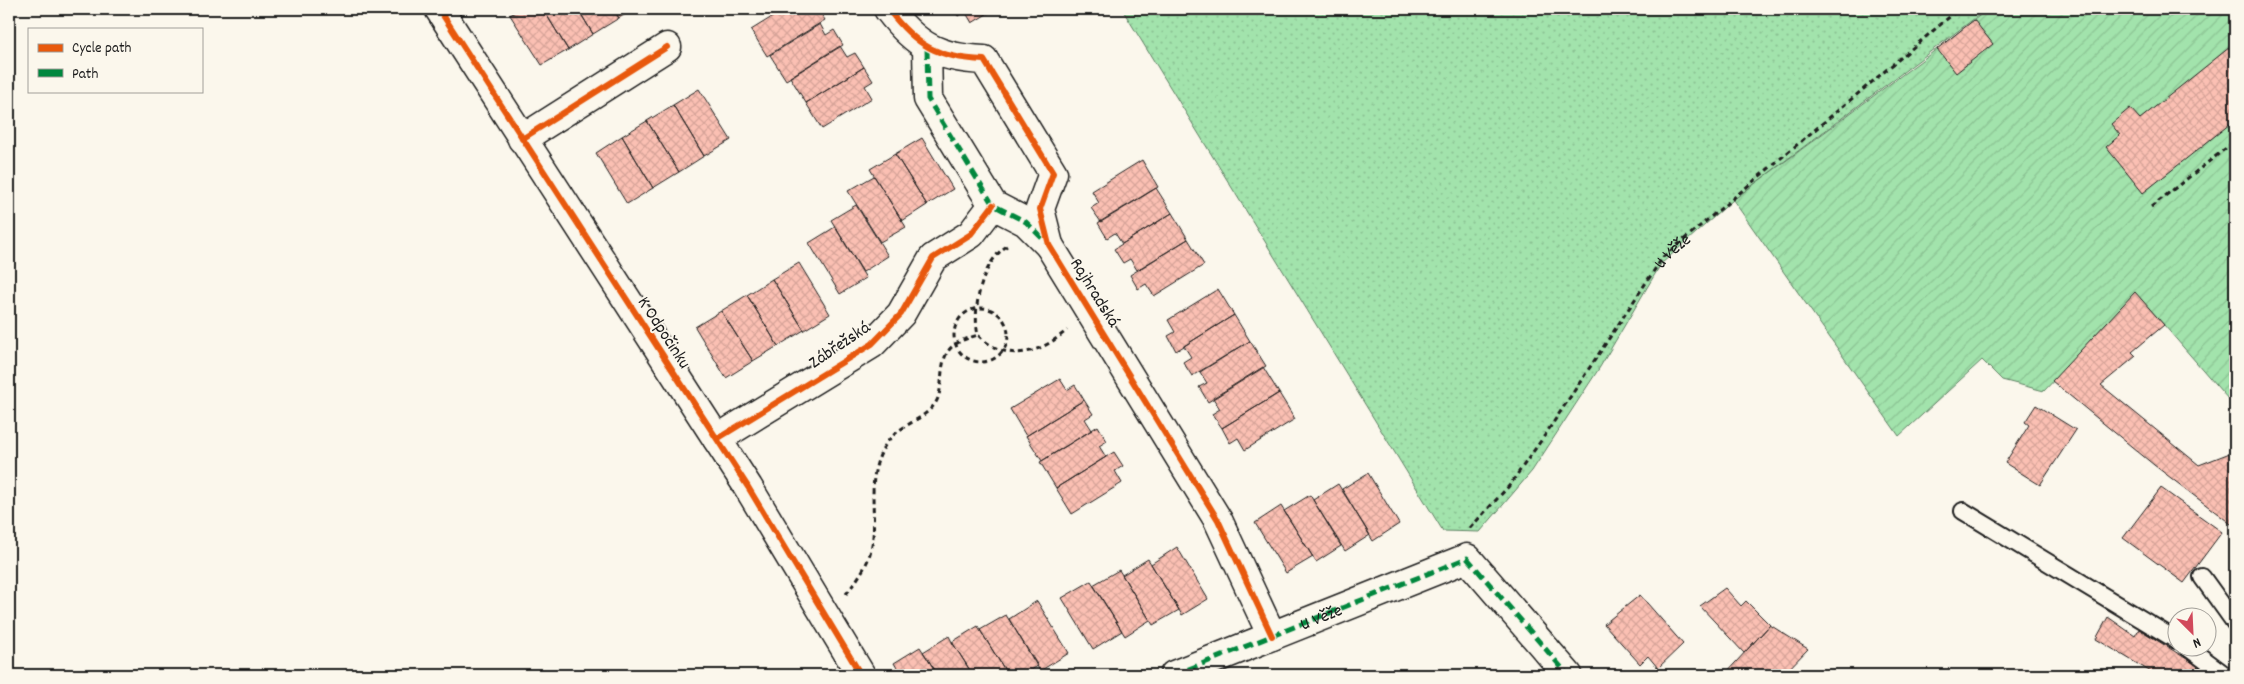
<svg xmlns="http://www.w3.org/2000/svg" width="2244" height="684" font-family="Dekko,sans-serif">
<defs>
<pattern id="grass-dots" width="8" height="8" patternUnits="userSpaceOnUse" patternTransform="scale(1.25)"><rect width="8" height="8" fill="#a2e3ac"/><path d="M2 2h.1M6 6h.1" fill="none" stroke="#8bc293" stroke-width="1.8" stroke-linecap="round"/></pattern>
<pattern id="garden-furrows" width="10" height="10" patternUnits="userSpaceOnUse" patternTransform="scale(1.25)"><rect width="10" height="10" fill="#a2e3ac"/><path d="M-1 1l2-2M0 10L10 0M9 11l2-2" fill="none" stroke="#8bc293"/></pattern>
<pattern id="building-cross-hatch" width="8" height="8" patternUnits="userSpaceOnUse" patternTransform="scale(1.25)"><rect width="8" height="8" fill="#fbc0b3"/><path d="M0 0l8 8M0 8l8-8" fill="none" stroke="#d7a499"/></pattern>
</defs>
<rect width="100%" height="100%" fill="#fbf7ec"/>
<filter id="ink" filterUnits="userSpaceOnUse"><feTurbulence type="fractalNoise" baseFrequency=".02" numOctaves="2"/><feDisplacementMap in="SourceGraphic" scale="10" xChannelSelector="R" yChannelSelector="G"/><feConvolveMatrix kernelMatrix="1 2 1 2 8 2 1 2 1" color-interpolation-filters="sRGB"/></filter>
<g filter="url(#ink)">
<path fill="url(#grass-dots)" stroke="#5f8064" d="M1122 9H1987L1733 200 1661 264 1600 367 1532 471 1480 532 1443 531Z"/>
<path fill="url(#garden-furrows)" stroke="#5f8064" d="M1988 9H2235V407L2164 325 2135 294 2044 391 2002 380 1982 360 1899 436 1733 200 1937 49Z"/>
<path fill="url(#building-cross-hatch)" stroke="#1c1c1c" d="M520 9H543L568 50 542 65 510 15Z
M543 9H578L593 34 568 50Z
M578 9H613L619 18 593 34Z
M613 9H634L619 18Z
M785 9H807L808 11 818 9 825 20 767 56 751 30Z
M954 9H995L972 23 965 11 958 16Z
M1974 20 1993 44 1956 73 1937 49Z
M820 24 826 35 834 30 843 45 786 80 770 55Z
M2235 43V120L2143 193 2106 147 2120 135 2111 124 2130 108 2140 119Z
M840 46 847 57 855 53 864 67 806 103 790 77Z
M864 67 873 81 865 86 872 98 822 129 806 103Z
M699 89 731 140 704 156 673 105Z
M673 105 704 156 679 172 647 121Z
M647 121 679 172 653 188 622 136Z
M622 136 653 188 627 204 596 153Z
M922 138 953 189 927 205 895 154Z
M895 154 927 205 902 221 870 169Z
M1142 160 1158 187 1101 222 1091 208 1099 203 1092 191Z
M874 176 906 227 880 242 848 191Z
M1156 188 1172 213 1122 244 1115 233 1107 238 1098 223Z
M856 205 888 256 863 272 831 220Z
M1172 213 1188 239 1137 270 1130 259 1123 263 1114 249Z
M835 227 866 278 840 294 809 243Z
M1188 239 1204 265 1154 296 1146 284 1138 289 1130 275Z
M799 263 830 314 804 330 772 279Z
M772 279 804 330 778 346 747 295Z
M1218 289 1234 315 1176 351 1168 336 1175 332 1168 320Z
M2135 292 2164 325 2132 352 2136 356 2101 385 2199 465 2235 451V486L2231 487 2235 490V527L2154 465 2052 381Z
M747 295 778 346 753 361 721 311Z
M721 311 753 361 726 378 695 327Z
M1234 315 1250 341 1192 376 1183 362 1191 357 1184 346Z
M1250 341 1266 366 1208 402 1199 387 1207 383 1200 372Z
M1263 367 1279 393 1222 428 1212 414 1220 409 1213 398Z
M1060 379 1067 390 1075 385 1084 400 1026 436 1010 409Z
M1279 393 1295 419 1245 450 1238 438 1230 443 1222 428Z
M1084 400 1093 414 1085 419 1092 430 1042 461 1026 436Z
M2036 405 2076 430 2040 485 2005 463 2029 425 2025 422Z
M1098 426 1107 441 1099 446 1106 457 1056 488 1040 462Z
M1114 452 1123 466 1115 471 1122 483 1072 514 1056 488Z
M1368 473 1399 524 1373 541 1342 489Z
M1338 484 1370 535 1345 551 1313 500Z
M2161 488 2222 532 2184 583 2123 538Z
M1310 495 1341 546 1316 562 1284 511Z
M1281 506 1313 557 1286 573 1255 523Z
M1177 547 1208 599 1182 615 1151 564Z
M1148 559 1179 610 1153 625 1122 575Z
M1119 570 1150 620 1125 636 1093 585Z
M1091 581 1122 631 1093 649 1062 598Z
M1725 588 1741 606 1746 601 1770 625 1744 653 1700 606Z
M1640 595 1683 644 1658 668 1648 656 1640 664 1604 624Z
M1037 601 1069 653 1040 671 1009 619Z
M1006 615 1038 666 1022 675H1008L980 630Z
M2108 617 2135 636 2139 629 2198 666 2196 673 2200 675H2156L2096 639Z
M1770 625 1808 649 1783 675H1724Z
M978 626 980 630 1008 675H973L952 642Z
M949 636 952 642 973 675H938L923 652Z
M920 647 938 675H901L894 663Z"/>
<g fill="none" stroke-linecap="round" stroke-linejoin="round">
<defs>
<path id="lane" d="M1963 511 2176 640
M2202 577 2235 623
M2186 646 2225 675"/>
<g id="street">
<path d="M439 9 748 487 861 675"/>
<path d="M888 9C916 46 938 58 984 60L1053 173 1040 209 1049 245 1218 520 1272 636"/>
<path d="M927 48 928 99 993 205 1026 222 1049 245"/>
<path d="M522 139 667 47"/>
<path d="M717 439 872 344 901 314 933 258 971 234 993 205"/>
<path id="s2" d="M1174 675 1467 558 1568 675"/>
</g>
</defs>
<use href="#lane" stroke="#1c1c1c" stroke-width="20"/>
<use href="#street" stroke="#1c1c1c" stroke-width="31"/>
<g stroke="#1c1c1c" stroke-width="3" stroke-dasharray="5 4" stroke-linecap="butt">
<path d="M2151 207 2235 141"/>
<path d="M1007 246C982 262 972 307 978 335 1007 364 1040 354 1067 330"/>
<circle cx="981" cy="335" r="27"/>
<path id="s1" d="M1470 528 1509 486 1545 435 1663 257 1959 9"/>
<path d="M846 594C854 584 862 573 867 562 882 527 864 488 881 453 893 425 919 424 934 405 939 399 940 391 941 383 943 351 947 344 978 335"/>
</g>
<use href="#lane" stroke="#fbf7ec" stroke-width="16"/>
<use href="#street" stroke="#fbf7ec" stroke-width="28"/>
<path stroke="#00873e" stroke-width="5" stroke-dasharray="10 5" stroke-linecap="butt" d="M927 48 928 99 993 205 1026 222 1046 242
M1174 675 1467 558 1568 675"/>
<defs>
<path id="cycleway" d="M439 9 748 487 861 675
M888 9C916 46 938 58 984 60L1053 173 1040 209 1049 245 1218 520 1272 636
M522 139 667 47
M717 439 872 344 901 314 933 258 971 234 993 205"/>
</defs>
<use href="#cycleway" stroke="#fbf7ec" stroke-width="9"/>
<use href="#cycleway" stroke="#e8590c" stroke-width="6"/>
</g>
</g>
<g text-anchor="middle" stroke-width="4" stroke-linejoin="round" paint-order="stroke">
<g font-size="18" fill="#1c1c1c" stroke="#fbf7ec">
<text dy="6" stroke="none"><textPath href="#s1" startOffset="344">U Věže</textPath></text>
<text transform="translate(1096 292) rotate(58)" y="6">Rajhradská</text>
<text transform="translate(665 332) rotate(57)" y="6">K Odpočinku</text>
<text transform="translate(839 344) rotate(-34)" y="6">Zábřežská</text>
<text dy="6" stroke="none"><textPath href="#s2" startOffset="158">U Věže</textPath></text>
</g>
</g>
<rect width="2244" height="684" fill="none" stroke="#fbf7ec" stroke-width="30"/>
<rect x="15" y="15" width="2214" height="654" fill="none" stroke="#1c1c1c" stroke-width="2" filter="url(#ink)"/>
<rect x="28" y="28" width="175" height="65" fill="#fbf7ec" stroke="#a29f99"/>
<rect x="38" y="44" width="25" height="8" fill="#e8590c" stroke="#a29f99"/>
<text x="72" y="52" font-size="15" fill="#1c1c1c">Cycle path</text>
<rect x="38" y="69" width="25" height="8" fill="#00873e" stroke="#a29f99"/>
<text x="72" y="78" font-size="15" fill="#1c1c1c">Path</text>
<g transform="translate(2192 632) rotate(156)"><circle r="24" fill="#fbf7ec" stroke="#a29f99"/>
<path d="M0-4L9 19L0 12L-9 19Z" fill="#d1495b"/>
<text y="-8" font-size="14" font-weight="bold" text-anchor="middle" fill="#1c1c1c">N</text>
</g>
</svg>
